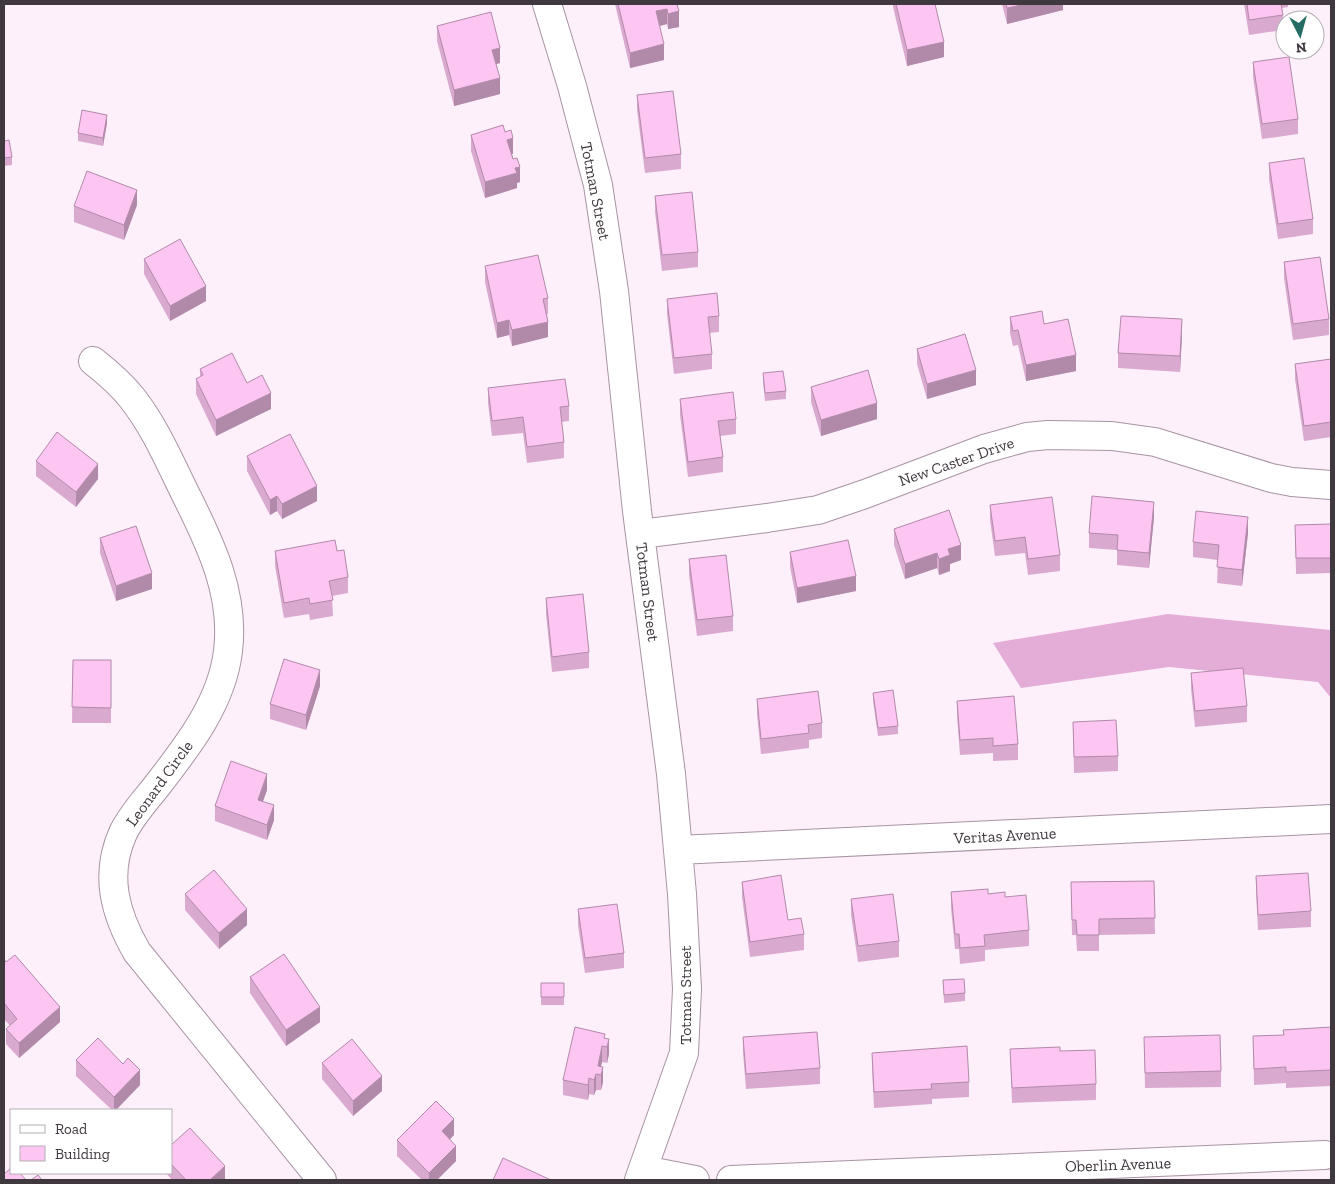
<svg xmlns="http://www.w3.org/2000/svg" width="1335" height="1184" font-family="'Zilla Slab',serif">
<rect width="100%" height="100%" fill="#fdf0fa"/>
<path fill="#e3add8" d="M1168 614 1331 630V698L1318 682 1169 667 1021 688 993 643Z"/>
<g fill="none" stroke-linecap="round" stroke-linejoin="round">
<defs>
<path id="street" d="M547 4 572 86 598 185 614 291 637 511 671 774 682 894 687 989 684 1053 639 1180
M93 361C107 372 121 384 132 398 155 427 170 463 187 497 211 545 235 595 228 651 222 703 187 747 156 787 145 801 131 816 123 833 104 875 115 914 137 952L322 1180
M641 534 767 518 818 510 865 494 984 449 1027 437 1048 435 1112 436 1155 442 1271 478 1292 482 1331 485
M678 850 1331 819
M644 1170 695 1180
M731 1180 1325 1155"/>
</defs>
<use href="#street" stroke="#a893a3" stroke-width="30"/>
<use href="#street" stroke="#fff" stroke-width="28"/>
</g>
<path fill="#daa9d0" d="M615 4H677L679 27 668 29 667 24 660 26 664 60 630 68Z
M893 4H935L944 57 907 66 893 7Z
M1002 4H1064H1063V10L1007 24Z
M1244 4H1288V7L1282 8 1283 15V30L1249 35Z
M437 26 500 63 496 64 500 94 454 106 437 41Z
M1253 62 1298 119V134L1262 139 1253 77Z
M637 95 681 154V169L645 173 637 110Z
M107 123 103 146 78 141V133Z
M505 132 513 154H512L520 182 517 183V188L485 198 471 151V135Z
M4 141 12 157V165L4 166Z
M1269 163 1313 219V234L1278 239 1269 179Z
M655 196 698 252V267L662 271 655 212Z
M137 205 124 240 74 222V206Z
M144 259 206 301 170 321 144 274Z
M1284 262 1329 319V335L1293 340 1284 278Z
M485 266 548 298V314H547L548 337 512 346 509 335 497 338 485 282Z
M667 299 719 316V332L709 333 712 354V369L674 374 667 314Z
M1010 317 1044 324 1076 371 1026 381 1018 345 1013 346 1010 333Z
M1182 335 1180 372 1118 368V353Z
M917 349 976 385 927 399 917 364Z
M1331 359V437L1304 441 1295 379V364Z
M200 369 247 383 271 409 216 436 196 394V379L200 377Z
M763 373 786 391V399L765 401 763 381Z
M811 387 877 419 821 436 811 402Z
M488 388 569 406V421L561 422 564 442V458L527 463 523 433 492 436 488 403Z
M680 399 736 419V434L720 436 723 457V472L688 477 680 415Z
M247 456 317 501 282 519 277 511 270 515 247 471Z
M36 461 98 479 76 507 36 476Z
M990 505 1060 555V571L1028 575 1025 553 995 556 990 520Z
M1154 517 1149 568 1117 565V550L1089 548V533Z
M1331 524V573L1296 574 1295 525Z
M894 529 961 560 950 564V571L939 575 937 568 905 579 894 545Z
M1248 533 1242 586 1217 583 1218 560 1193 557V542Z
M100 538 152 589 116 601 100 553Z
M275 551H337L348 577V593L332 596 333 616 310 620 309 614 284 618 275 566Z
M790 552 856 591 797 603 790 567Z
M689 559 733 616V631L697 636 689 575Z
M546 598 589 652V668L552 672 546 614Z
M73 660H111V723H72Z
M1191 673 1247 706V722L1195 727 1191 689Z
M320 686 306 730 270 719V704Z
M873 693 898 726V734L878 736 873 701Z
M757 699 822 723V738L809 740V748L761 754 757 714Z
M957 701 1018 744V760L993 761V753L960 755 957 716Z
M1073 722 1118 756V771L1074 773Z
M267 790 263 801 274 820 267 840 215 821V806Z
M1256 876 1311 911V927L1258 930 1256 891Z
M1154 881 1155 934 1099 935V951H1077L1076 935H1072L1071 882Z
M742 882 804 934V950L750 957 742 897Z
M951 892 988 894 1005 897 1029 930V946L985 950V961L960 964 959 949H955L951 908Z
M185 894 247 925 219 949 185 910Z
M851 899 899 941V957L858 962 851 915Z
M578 909 624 953V968L585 973 578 925Z
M4 959 60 1022 19 1058 6 1044V1029L10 1026 4 1019Z
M250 977 320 1022 286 1046 250 993Z
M943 980 965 993V1001L944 1003Z
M541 983H564V1005H541Z
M1331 1027V1086L1286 1088V1083L1254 1085 1253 1036 1283 1035V1030Z
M743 1037 820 1068V1084L746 1089 743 1053Z
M1144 1037 1221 1071V1087L1145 1088Z
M605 1038 609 1054 607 1063 602 1062 601 1066 603 1082 601 1090H596L594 1095 589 1094 588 1100 563 1095V1080Z
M1010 1049 1060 1051 1096 1084V1100L1012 1103Z
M872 1053 969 1082V1097L932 1099V1104L874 1108 872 1068Z
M76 1060 140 1085 116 1110H112L76 1076Z
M322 1063 382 1091 353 1116 322 1079Z
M454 1135 450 1139 456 1161 437 1180H422L397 1156V1140Z
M171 1145 225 1180H172L166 1173H171Z"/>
<path fill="#b18aa9" d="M1026 4H1064H1063V10L1007 24V8Z
M667 9V24L656 27V11Z
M679 11V27L668 29V14Z
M944 42V57L907 66V50Z
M664 44V60L630 68V53Z
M500 48V63L492 65V50Z
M500 78V94L454 106V90Z
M107 115V123L103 146V138Z
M513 138V154L507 155V140Z
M520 167V182L517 183V188L485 198V182L515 168Z
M137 190V205L124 240V225Z
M206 286V301L170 321V306Z
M1182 319V335L1180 372V356Z
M509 320V335L497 338V323Z
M548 322V337L512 346V330Z
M1076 355V371L1026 381V365Z
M976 370V385L927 399V384Z
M271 393V409L216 436V420Z
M877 403V419L821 436V420Z
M98 464V479L76 507V492Z
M317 486V501L282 519V504Z
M277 496V511L270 515V500Z
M1154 502V517L1149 568V553Z
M1248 517V533L1242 586V570Z
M961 545V560L950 564V571L939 575V559L948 549Z
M937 553V568L905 579V564Z
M152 573V589L116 601V586Z
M856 576V591L797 603V588Z
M320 670V686L306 730V715Z
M267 774V790L258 815V800Z
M274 805V820L267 840V825Z
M247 909V925L219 949V933Z
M60 1007V1022L19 1058V1043Z
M320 1007V1022L286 1046V1030Z
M609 1039V1054L607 1063V1047Z
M602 1046V1062L599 1075 598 1066Z
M603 1067V1082L601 1090V1075Z
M140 1070V1085L116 1110H114V1097Z
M596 1074V1090L594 1095V1080Z
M382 1076V1091L353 1116V1101Z
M589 1078V1094L588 1100V1085Z
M454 1119V1135L442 1147V1131Z
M456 1146V1161L437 1180H429V1173Z
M225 1166V1180H210Z"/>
<path fill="#fdc5f2" stroke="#b18aa9" d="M618 4H677L679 11 668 14 667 9 656 11 664 44 630 53Z
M896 4H935L944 42 907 50Z
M1006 4H1026L1007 8Z
M1247 4H1281L1283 15 1249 20Z
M491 12 500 48 492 50 500 78 454 90 437 26Z
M1289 57 1298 119 1262 124 1253 62Z
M673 91 681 154 645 158 637 95Z
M82 110 107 115 103 138 78 133Z
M503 125 505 132 511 130 513 138 507 140 513 159 517 158 520 167 515 168 517 173 485 182 471 135Z
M9 140 12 157 4 158V141Z
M1304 158 1313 219 1278 224 1269 163Z
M87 171 137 190 124 225 74 206Z
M692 192 698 252 662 255 655 196Z
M180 239 206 286 170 306 144 259Z
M538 255 548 298 543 299 548 322 512 330 509 320 497 323 485 266Z
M1320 257 1329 319 1293 324 1284 262Z
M717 293 719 316 708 317 712 354 674 358 667 299Z
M1042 311 1044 324 1068 319 1076 355 1026 365 1018 330 1013 331 1010 317Z
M1121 316 1182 319 1180 356 1118 353Z
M965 334 976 370 927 384 917 349Z
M232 353 247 383 262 375 271 393 216 420 196 379 203 375 200 369Z
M1331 359V422L1304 426 1295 364Z
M868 370 877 403 821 420 811 387Z
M783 371 786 391 765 393 763 373Z
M565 379 569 406 560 407 564 442 527 447 523 417 492 421 488 388Z
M733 392 736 419 718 421 723 457 688 462 680 399Z
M57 432 98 464 76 492 36 461Z
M290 434 317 486 282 504 277 496 270 500 247 456Z
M1092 496 1154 502 1149 553 1117 550 1118 535 1089 533Z
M1052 497 1060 555 1028 559 1025 537 995 541 990 505Z
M949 510 961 545 948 549 950 555 939 559 937 553 905 564 894 529Z
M1196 511 1248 517 1242 570 1217 567 1219 545 1193 542Z
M1331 524V558H1296L1295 525Z
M136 526 152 573 116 586 100 538Z
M335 540 337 551 344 550 348 577 329 581 333 600 310 604 309 598 284 603 275 551Z
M848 540 856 576 797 588 790 552Z
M726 555 733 616 697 620 689 559Z
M583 594 589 652 552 657 546 598Z
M284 659 320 670 306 715 270 704Z
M73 660H111V708L72 707Z
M1243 668 1247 706 1195 711 1191 673Z
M893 690 898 726 878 728 873 693Z
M818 691 822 723 808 725 809 733 761 739 757 699Z
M1014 696 1018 744 993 746V738L960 740 957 701Z
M1116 720 1118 756 1074 757 1073 722Z
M231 761 267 774 258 800 274 805 267 825 215 806Z
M214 870 247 909 219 933 185 894Z
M1308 873 1311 911 1258 915 1256 876Z
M781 875 788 920 801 918 804 934 750 942 742 882Z
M1154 881 1155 918 1099 919V935H1077L1076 920H1072L1071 882Z
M988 889V894L1005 892V897L1026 895 1029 930 984 935 985 946 960 948 959 934H955L951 892Z
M893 894 899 941 858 946 851 899Z
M617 904 624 953 585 958 578 909Z
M284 954 320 1007 286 1030 250 977Z
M15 955 60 1007 19 1043 6 1029 17 1019 4 1003V959L6 962Z
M964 979 965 993 944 995 943 980Z
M541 983H564V997H541Z
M575 1027 605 1034 604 1038 609 1039 607 1047 602 1046 598 1066 603 1067 601 1075 596 1074 594 1080 589 1078 588 1085 563 1080Z
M1331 1027V1070L1286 1072V1067L1254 1069 1253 1036 1284 1035 1283 1030Z
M817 1032 820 1068 746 1074 743 1037Z
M1220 1035 1221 1071 1145 1073 1144 1037Z
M98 1038 123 1064 128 1058 140 1070 114 1097 76 1060Z
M352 1039 382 1076 353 1101 322 1063Z
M967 1046 969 1082 931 1084 932 1089 874 1092 872 1053Z
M1060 1047V1051L1095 1050 1096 1084 1012 1088 1010 1049Z
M436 1101 454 1119 442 1131 456 1146 429 1173 397 1140Z
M190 1128 225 1166 210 1180H186L171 1164V1145Z
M503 1158 551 1180H493Z
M11 1168V1173H20L26 1180H4V1174Z
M38 1175 42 1180H31Z"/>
<g text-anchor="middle" stroke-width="4" stroke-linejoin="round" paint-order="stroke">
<g font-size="16" fill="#40383f" stroke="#fff">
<text transform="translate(596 191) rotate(79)" y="6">Totman Street</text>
<text transform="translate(956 461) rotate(-19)" y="6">New Caster Drive</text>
<text transform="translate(648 592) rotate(83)" y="6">Totman Street</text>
<text transform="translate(159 783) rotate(-54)" y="6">Leonard Circle</text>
<text transform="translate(1005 835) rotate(-3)" y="6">Veritas Avenue</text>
<text transform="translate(685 995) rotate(-90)" y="6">Totman Street</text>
<text transform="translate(1118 1164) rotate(-2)" y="6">Oberlin Avenue</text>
</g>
</g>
<rect width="1335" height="1184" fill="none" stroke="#40383f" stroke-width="10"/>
<rect x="10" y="1109" width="162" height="65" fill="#ffffff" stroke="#b3afb2"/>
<rect x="20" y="1125" width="25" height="8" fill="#ffffff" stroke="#b3afb2"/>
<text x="55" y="1134" font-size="15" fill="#40383f">Road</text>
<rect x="20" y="1146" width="25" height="15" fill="#fdc5f2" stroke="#b3afb2"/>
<text x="55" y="1159" font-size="15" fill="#40383f">Building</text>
<g transform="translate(1300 35) rotate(174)"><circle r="24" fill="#ffffff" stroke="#b3afb2"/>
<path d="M0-4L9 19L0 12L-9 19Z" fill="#256d64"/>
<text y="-8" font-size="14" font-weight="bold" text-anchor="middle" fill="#40383f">N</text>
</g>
</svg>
